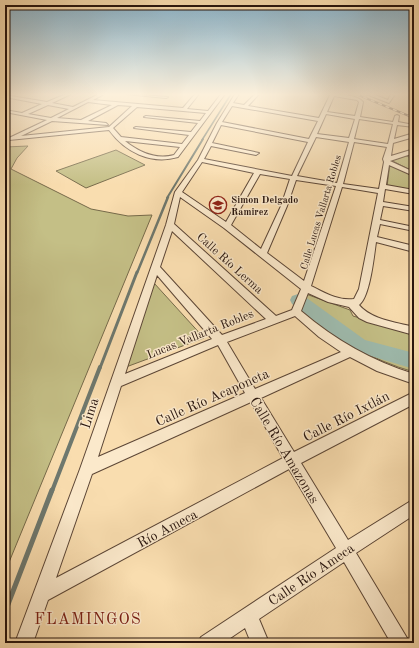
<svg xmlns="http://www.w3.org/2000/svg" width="419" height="648" font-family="'Old Standard TT',serif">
<rect width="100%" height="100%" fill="#f9ddaf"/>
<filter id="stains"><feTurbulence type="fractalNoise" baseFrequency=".005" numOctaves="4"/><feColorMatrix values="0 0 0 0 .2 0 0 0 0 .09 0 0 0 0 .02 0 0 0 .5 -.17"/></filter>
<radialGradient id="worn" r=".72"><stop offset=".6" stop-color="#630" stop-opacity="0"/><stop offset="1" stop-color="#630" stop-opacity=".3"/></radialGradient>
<path fill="#c4bf86" stroke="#766a4a" d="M28 146 17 158 11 169 91 209 128 216 152 215 5 572V147Z
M116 150 145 165 86 188 56 171Z
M404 155 414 159V168L410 170 389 159Z
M390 164 414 177V191L387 186Z
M154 283 204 338 126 367Z
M306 294 350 310 353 316 414 334V372C371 360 335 337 298 313Z"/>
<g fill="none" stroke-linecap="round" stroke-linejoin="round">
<path stroke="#6e786e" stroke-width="1.5" d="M202 140 231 94"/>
<path stroke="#6e786e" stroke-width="2" d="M167 198 203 139"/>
<path stroke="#6e786e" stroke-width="2.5" d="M137 273 168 197"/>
<path stroke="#6e786e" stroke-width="3" d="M100 368 137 272"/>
<path stroke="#6e786e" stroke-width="4" d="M52 491 100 367"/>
<path stroke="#6e786e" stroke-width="5" d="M5 612 52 490"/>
<path fill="#9ebbae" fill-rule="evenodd" d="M298 294 304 296 365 340 414 353V369L354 351 292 304 290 300 292 296Z"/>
<defs>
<path id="minor" d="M66 94H71L52 103 73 107 99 94H104L93 100 183 108 195 94H199L187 109 208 111 221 94H225L178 157C151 165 125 152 109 130L9 140V138L47 120 5 112V110L22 113 42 104 5 97V95L47 102ZM88 102 112 105 81 120 57 118ZM48 105 69 109 51 118 28 114ZM118 105 132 106 109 127 21 136 52 121 108 125 106 123 88 121ZM137 107 206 113 200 121 146 116 144 117 198 123 191 132 136 127 134 128 189 135 182 144 121 137 113 128ZM125 141 180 147 174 155C155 160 139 152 125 141Z
M126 94 168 97 166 98Z
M235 94H239L233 103 244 105 255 94H259L248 106 319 118 330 95 327 94C338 94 356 94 363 102L360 117 393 122 395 116 397 115 399 116 398 122 414 125V127L397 125 394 139 414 133V137L393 143 391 156 414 149V153L390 161 414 172V176L389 165 386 185 414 190V194L385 189 383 202 414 207V211L383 206 380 220 414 227V231L380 224 377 237 414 246V252L376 242C374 256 370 297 359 305 372 320 395 322 414 327V335L367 322 359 318 349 307 328 302 308 293 301 311C335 340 372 361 414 374V384L377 371 350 357 261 398 294 452 414 392V404L301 463 348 540 414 499V515L356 553 410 643H391L344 562 259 619 269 643H251L245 628 223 643H198L201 637 336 548 289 469 48 600 33 643H15L80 469 166 225 175 192 198 160 217 123ZM334 96 357 100 359 102 355 116 327 112ZM232 106 318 121 309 139 222 122ZM326 114 355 119 349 138 317 134ZM359 119 393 124 388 144 354 139ZM221 125 308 142 292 176 204 159 211 146 256 155 259 153 212 143ZM316 137 349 142 337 183 297 176ZM354 142 387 147 383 159 384 162 379 189 343 184ZM202 162 254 173 226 222 182 192ZM260 174 290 179 281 206 261 249 231 225ZM296 180 336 186 304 281 267 253 287 206ZM342 187 378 193 359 289 354 299C338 301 325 293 311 286ZM180 197 224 228 301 289 292 310 276 316 174 224ZM172 231 266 319 222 335 160 267ZM157 275 212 339 125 374ZM295 316 319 337 341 352 255 389 227 342ZM218 345 245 393 98 457 121 386ZM251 402 283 458 56 578 92 474Z
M366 94H372L388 100 391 94H395L389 103Z"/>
</defs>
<use href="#minor" stroke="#5c4636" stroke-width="2"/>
<use href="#minor" fill="#fbe9cb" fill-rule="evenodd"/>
<defs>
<path id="rail" d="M356 94 414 118"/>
</defs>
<use href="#rail" stroke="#27140d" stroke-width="2"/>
<use href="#rail" stroke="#fbe9cb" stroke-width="1.5" stroke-dasharray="4" stroke-linecap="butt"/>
</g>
<linearGradient id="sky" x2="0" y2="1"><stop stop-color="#8ab7d1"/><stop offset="0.51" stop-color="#fcf0db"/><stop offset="1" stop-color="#fcf0db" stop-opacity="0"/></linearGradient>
<rect width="419" height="185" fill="url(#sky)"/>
<defs>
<symbol id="school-ring" viewBox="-11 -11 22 22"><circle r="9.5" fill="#fbe9cb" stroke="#8f2418" stroke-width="1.5"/><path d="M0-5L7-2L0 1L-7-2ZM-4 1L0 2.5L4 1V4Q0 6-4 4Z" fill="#8f2418"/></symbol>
</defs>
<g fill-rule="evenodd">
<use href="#school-ring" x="208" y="195" width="20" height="20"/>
</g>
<g text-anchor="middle" stroke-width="3" stroke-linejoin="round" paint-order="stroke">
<g font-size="10" font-weight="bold" fill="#27140d" stroke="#fbe9cb" text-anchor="start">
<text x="231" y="203">Simon Delgado<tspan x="231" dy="12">Ramirez</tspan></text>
</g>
<g font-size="10" fill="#27140d" stroke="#fbe9cb">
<text transform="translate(320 212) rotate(-73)" y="4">Calle Lucas Vallarta Robles</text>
</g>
<g font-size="12" fill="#27140d" stroke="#fbe9cb">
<text transform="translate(230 263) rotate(42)" y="4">Calle Río Lerma</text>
<text transform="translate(200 334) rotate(-22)" y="4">Lucas Vallarta Robles</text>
</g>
<g font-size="14" fill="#27140d" stroke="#fbe9cb">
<text transform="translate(212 397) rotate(-24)" y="5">Calle Río Acaponeta</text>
<text transform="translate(89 413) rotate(-72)" y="5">Lima</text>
<text transform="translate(346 416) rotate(-27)" y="5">Calle Río Ixtlán</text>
<text transform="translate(285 450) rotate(59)" y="5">Calle Río Amazonas</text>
<text transform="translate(167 528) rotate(-28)" y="5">Río Ameca</text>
<text transform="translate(311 574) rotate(-34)" y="5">Calle Río Ameca</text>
</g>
<g font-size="16" letter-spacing="1" fill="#7a1f14" stroke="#fbe9cb">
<text x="88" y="624">FLAMINGOS</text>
</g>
</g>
<rect width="419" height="648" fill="none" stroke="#f9ddaf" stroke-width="20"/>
<rect x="6" y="6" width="407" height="636" fill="none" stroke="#27140d" stroke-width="2"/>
<rect x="10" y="10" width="399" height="628" fill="none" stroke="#27140d"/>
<rect width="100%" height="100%" filter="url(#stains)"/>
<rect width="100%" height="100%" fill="url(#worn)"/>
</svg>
